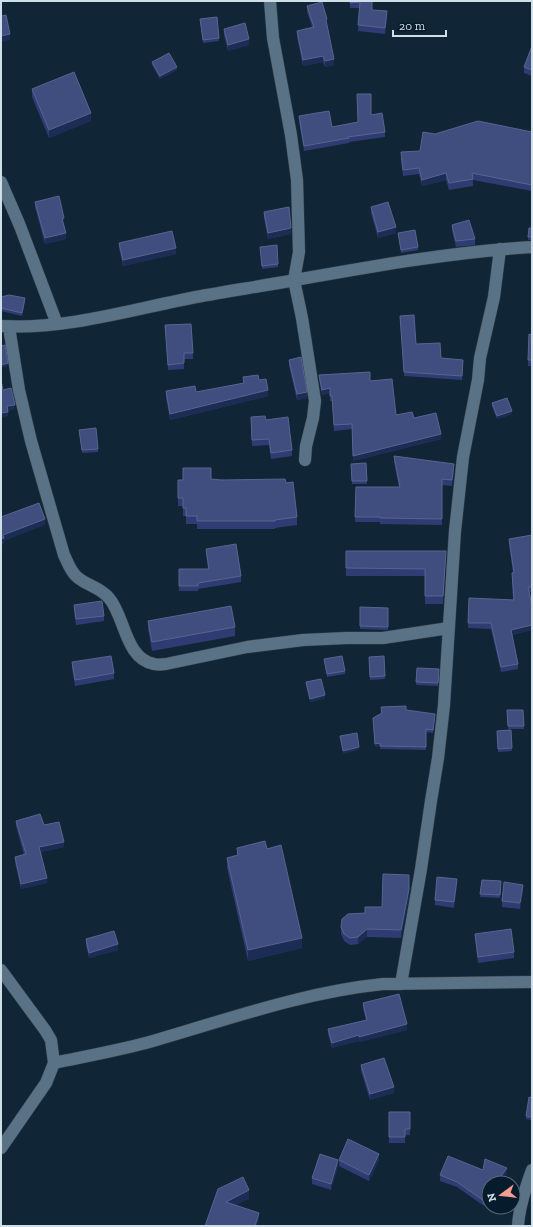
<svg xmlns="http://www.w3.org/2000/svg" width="533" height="1227" font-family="'Zilla Slab',serif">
<rect width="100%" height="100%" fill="#102636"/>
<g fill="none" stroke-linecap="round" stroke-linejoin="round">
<defs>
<path id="street" d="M270 1 273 38 291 135 297 180 299 252 294 280 302 318 315 401 313 418 306 446 305 460
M1 182 20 226 57 324
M2 326C65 330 134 309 196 297 229 291 262 286 295 280 374 266 452 252 532 247
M9 327 19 390 31 441 64 555C68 563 70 570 76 576 85 585 100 587 109 598 125 616 125 659 154 664 158 665 163 664 166 664L247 647 303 640 347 638H383L449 628
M1 970 45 1030 51 1040 54 1063
M401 984 421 869 431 801 438 758 444 705 455 531 463 457 478 380 480 358 494 297 500 249
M1 1148 46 1083 54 1063C87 1056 121 1050 153 1041 229 1019 304 992 383 984L532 982
M518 1226C519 1207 525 1189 532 1170"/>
</defs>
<use href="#street" stroke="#32404e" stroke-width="13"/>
<use href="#street" stroke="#597285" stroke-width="12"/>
</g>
<path fill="#2f3c73" d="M350 1H372V10L387 17 385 34 358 31 360 8H350Z
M472 1H495L472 2Z
M307 6 327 25 334 65 325 67 323 62 303 66 297 37V31L312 27 307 12Z
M200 19 219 38V41L203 43Z
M224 29 249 45 228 51 224 35Z
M532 46V76L524 73V67Z
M152 62 177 70 160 79 152 65Z
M32 89 91 121 49 138 32 97Z
M371 115 385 132V137L349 142V143L304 151 299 121V116L332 127 358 122Z
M532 132V191L473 180V186L449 190 446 180 422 186 419 174 403 176 401 159V152L420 151 435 134Z
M35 202 64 224 66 239 45 244 35 207Z
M371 207 396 233 378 238 371 213Z
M264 212 291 234 268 239 264 218Z
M452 225 475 239V245L456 247 452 231Z
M529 228H532V240H528Z
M398 233 418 247V250L401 253Z
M119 243 176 254 123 266 119 248Z
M260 247 278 264V267L262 269Z
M1 297 25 301 22 316 1 311Z
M400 316 416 344 441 358 463 360 462 380 404 376Z
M165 325 193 353V359H184V369L168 370Z
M532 335V366H528V360Z
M289 360 307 398 297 400 289 366Z
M319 375 370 381 396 415 414 418 441 439 353 461 352 429 334 431 332 401H330V393L322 395 319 380Z
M243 377 259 380 268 396 170 420 166 397V391L196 392 243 383Z
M492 403 512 414 497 419 492 406Z
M251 417 266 420 292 450V456L271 459 269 445 252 446Z
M79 430 98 449V452L82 453Z
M394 456 454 470 452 486 442 485V525L380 524V522H355L356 487H399L394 462Z
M366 463 367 484H352L351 464Z
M211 479 286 483 297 517V525L275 528V529H197V524H186V516H183V506H178V480Z
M532 535V592H529L532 605V630L512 635 518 664V669L501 672 491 629 468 628 469 598 513 600 512 578V573H513L509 544V539Z
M206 549 241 576V582L198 589V591H179V569H208L206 554Z
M346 551 446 559 443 604H425V576H346Z
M74 605 104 616V621L76 625 74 611Z
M360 607 388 608V630L360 629Z
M148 621 235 627V636L152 651 148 629Z
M384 656 385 679 370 680 369 657Z
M324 659 345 671V674L327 677Z
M72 662 114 673V679L75 686 72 668Z
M417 668 439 669 438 686 416 685Z
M306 682 325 698 310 702 306 685Z
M381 707 406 710 435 717 433 733 426 732V750L380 749V746L375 747 373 718 381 714Z
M507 710 524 726V729H508Z
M511 730 512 751 498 752 497 731Z
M16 821 44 825 64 847 41 852 47 883 21 889 15 862V857L24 855 16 826Z
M237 848 267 849 302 948 248 961 227 868V858L237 856Z
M482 880 501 881 500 898 480 897Z
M409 883V897L401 938 367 937 358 944 350 945 344 941 341 934V927L365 913 382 907Z
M457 885 454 908 435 905V900Z
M523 891 520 909 502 907V901Z
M475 934 514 952V958L478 963 475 939Z
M86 939 118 950 89 958 86 945Z
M363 1003 407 1030 359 1042V1041L332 1048 328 1034V1029L366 1020 363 1009Z
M361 1065 394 1093 370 1100 361 1071Z
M532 1098V1120L526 1119V1116Z
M389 1112H410V1135H405V1143H389Z
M339 1160H379L369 1181 339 1166Z
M338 1166 331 1190 312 1184V1178Z
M483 1170 507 1173 489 1183V1199L484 1206 457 1187 440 1181V1175Z"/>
<path fill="#1b2c55" d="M387 11V17L385 34V28Z
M10 34V40L1 42V36Z
M249 39V45L228 51V45Z
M323 56V62L303 66V60Z
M334 59V65L325 67V61Z
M177 67V70L160 79V76Z
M91 113V121L49 138V130Z
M446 173V180L422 186V180Z
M64 218V224L62 225V219Z
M396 227V233L378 238V232Z
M291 228V234L268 239V233Z
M66 233V239L45 244V238Z
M176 248V254L123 266V260Z
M8 363V366L1 368V365Z
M330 388V393L322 395V390Z
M268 390V396L170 420V414Z
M307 392V398L297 400V394Z
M15 405V409L7 411V406Z
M512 411V414L497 419V416Z
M8 412V416L1 418V413Z
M441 434V439L353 461V456Z
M454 464V470L452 486V480Z
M45 519V525L4 541V544L1 545V539L3 535Z
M446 551V559L443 604V596Z
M532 625V630L511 635V630Z
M325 695V698L310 702V699Z
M380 743V746L375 747V744Z
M359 747V750L343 754V751Z
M64 842V847L39 852V847Z
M409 875V897L401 938V930Z
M47 878V883L21 889V884Z
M457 879V885L454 908V902Z
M523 885V891L520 909V903Z
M367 929V937L358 944V937Z
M302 938V948L248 961V950Z
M118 944V950L89 958V953Z
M407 1024V1030L359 1042V1037Z
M359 1035V1041L332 1048V1043Z
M394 1087V1093L370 1100V1094Z
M379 1154V1160L369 1181V1175Z
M338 1160V1166L331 1190V1184Z
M507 1168V1173L500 1183H496Z
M249 1190V1199L226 1210V1202Z
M489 1194V1199L484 1206V1201Z
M259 1213V1221L258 1226H255Z"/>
<path fill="#404e7f" stroke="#576490" d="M350 1H372V10L387 11 385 28 358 25 360 2 350 3Z
M322 2 327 19 326 20 334 59 325 61 323 56 303 60 297 31 314 27 307 6Z
M6 15 10 34 1 36V16Z
M217 17 219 38 203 40 200 19Z
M245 23 249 39 228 45 224 29Z
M532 46V70L524 67Z
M169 53 177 67 160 76 152 62Z
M74 72 91 113 49 130 32 89Z
M357 94H371V115L382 113 385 132 348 137 349 138 304 146 299 116 329 111 332 127 358 122Z
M478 121 532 132V185L472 173 473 179 449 183 446 173 422 180 419 168 403 170 401 152 420 151 423 132 435 134Z
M59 196 64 218 62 219 66 233 45 238 35 202Z
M388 202 396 227 378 232 371 207Z
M289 207 291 228 268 233 264 212Z
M469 220 475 239 456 241 452 225Z
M529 228H532V237H528Z
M415 230 418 247 401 250 398 233Z
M172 231 176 248 123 260 119 243Z
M277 245 278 264 262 266 260 247Z
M9 295 25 298 22 313 1 308V297Z
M414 315 416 344 440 343 441 358 463 360 462 376 404 372 400 316Z
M191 324 193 353H184V363L168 365 165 325Z
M529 334 532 335V360H528Z
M5 345 8 363 1 365V346Z
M301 357 307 392 297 394 289 360Z
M370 372V381L392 379 396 415 412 412 414 418 436 413 441 434 353 456 352 424 334 425 332 396H330V388L322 390 319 375Z
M258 375 259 380 266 379 268 390 170 414 166 391 195 386 196 392 244 383 243 377Z
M1 380 3 390 11 388 15 405 7 406 8 412 1 413Z
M507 398 512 411 497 416 492 403Z
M265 416 266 420 288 417 292 450 271 453 269 439 252 440 251 417Z
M96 428 98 449 82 450 79 430Z
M394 456 454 464 452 480 442 479V519L380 518V517H355L356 487H400Z
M366 463 367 481H352L351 464Z
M183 468H211V479L221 480 285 479 286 483 293 482 297 517 275 520V521H197V516H186V508H183V498H178V480H183Z
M39 503 45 519 3 535 4 538 1 539V517Z
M532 535V587H528L532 605V625L511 630 518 664 501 667 491 623H468L469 598 514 600 512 573 514 572 509 539Z
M236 544 241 576 198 583V586H179V569H209L206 549Z
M346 551H446L443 596H425V569L346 568Z
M102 601 104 616 76 619 74 605Z
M231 606 235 627 152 642 148 621Z
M360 607 388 608V627L360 626Z
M111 656 114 673 75 680 72 662Z
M342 656 345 671 327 674 324 659Z
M384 656 385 676 370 677 369 657Z
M417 668 439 669 438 683 416 682Z
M321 679 325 695 310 699 306 682Z
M406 706V710L435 714 433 730 426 729V747L380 746V743L375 744 373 718 382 713 381 707Z
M507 710H523L524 726H508Z
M511 730 512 748 498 749 497 731Z
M357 733 359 747 343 751 340 736Z
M40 814 44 825 59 822 64 842 39 847 47 878 21 884 15 857 26 854 16 821Z
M265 841 267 849 281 845 302 938 248 950 227 858 238 855 237 848Z
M383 874 409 875V889L401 930 367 929 358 937 350 938 344 934 341 927 342 919 348 914 365 913V907H382Z
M437 877 457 879 454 902 435 900Z
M482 880 501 881 500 895 480 894Z
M504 882 523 885 520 903 502 901Z
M511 929 514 952 478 957 475 934Z
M114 931 118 944 89 953 86 939Z
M399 994 407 1024 359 1037V1035L332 1043 328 1029 367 1020 363 1003Z
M384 1058 394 1087 370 1094 361 1065Z
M529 1097 532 1098V1117L526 1116Z
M389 1112H410V1129H405V1137H389Z
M348 1139 379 1154 369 1175 339 1160Z
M320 1154 338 1160 331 1184 312 1178Z
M448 1156 483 1170 485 1159 507 1168 496 1183H489V1194L484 1201 457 1182 440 1175Z
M243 1177 249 1190 226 1202 259 1213 255 1226H205L218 1189Z"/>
<rect width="533" height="1227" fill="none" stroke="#d0dee8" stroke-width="4"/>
<g transform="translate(501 1195) rotate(255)"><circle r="19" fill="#061c2c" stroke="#576a77"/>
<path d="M0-3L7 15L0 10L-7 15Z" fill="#f59c92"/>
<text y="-6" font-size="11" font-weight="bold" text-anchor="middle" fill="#d0dee8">N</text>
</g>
<path d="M393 30v6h53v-6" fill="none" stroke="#d0dee8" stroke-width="2"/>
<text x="399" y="30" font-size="12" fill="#d0dee8" stroke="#061c2c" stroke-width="3" paint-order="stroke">20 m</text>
</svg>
